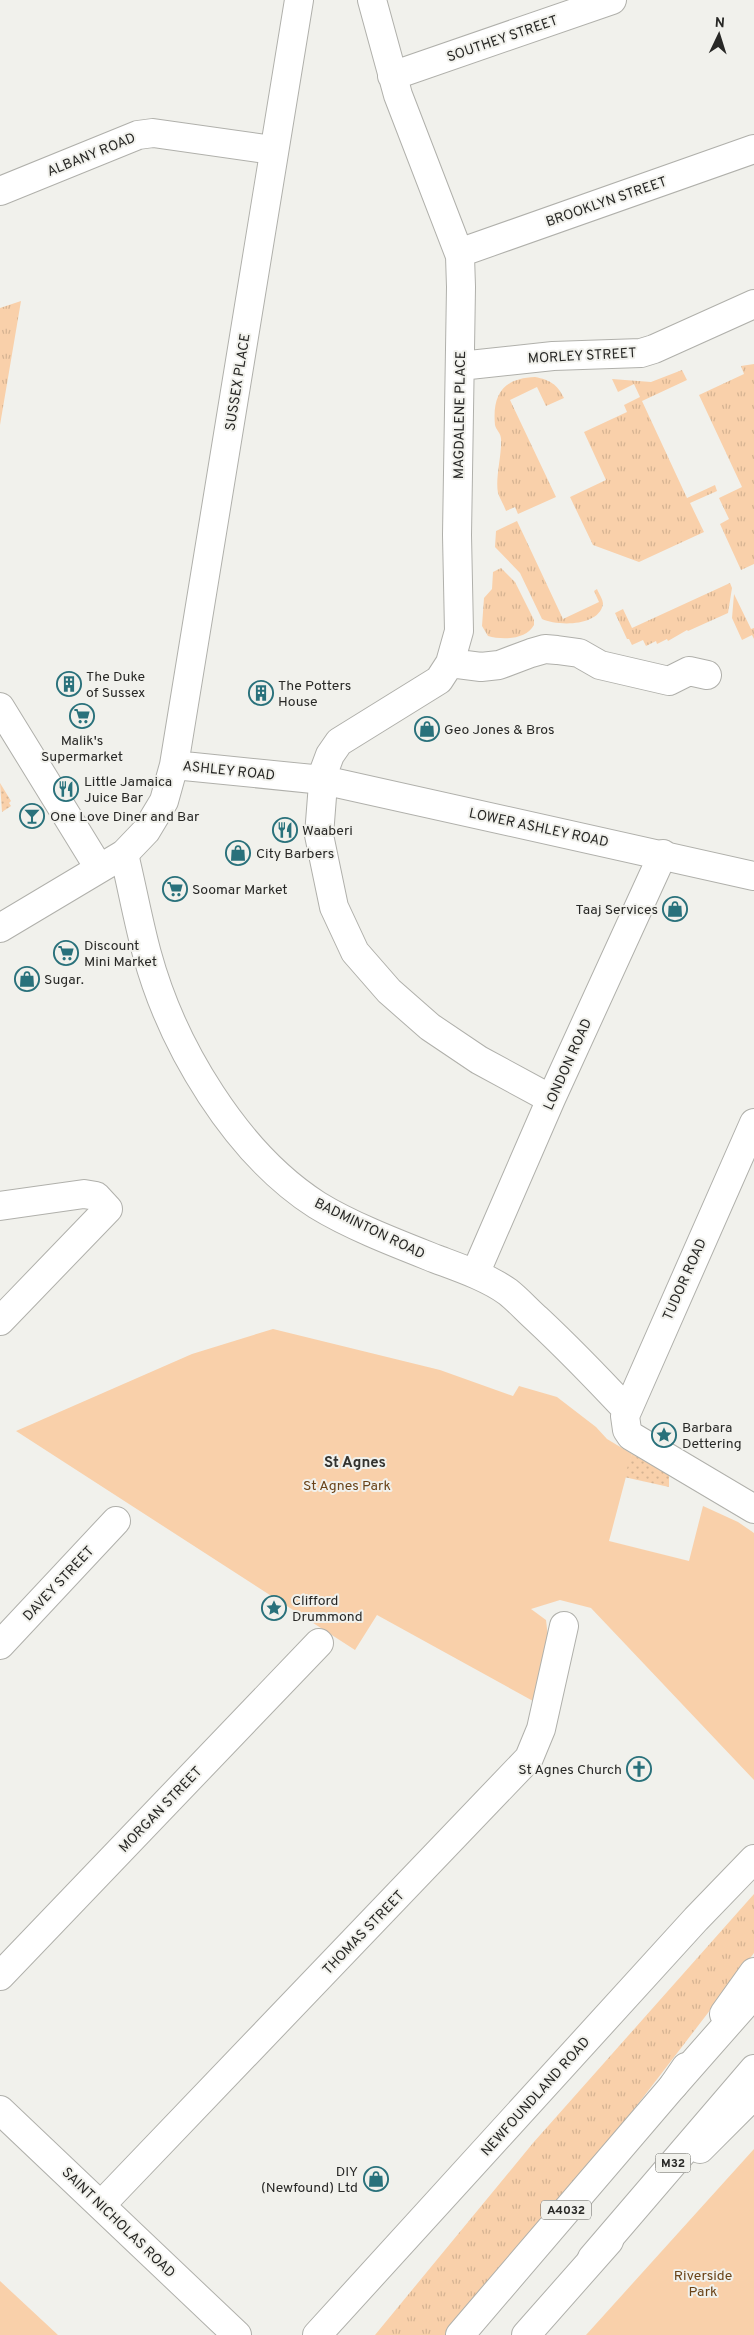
<svg xmlns="http://www.w3.org/2000/svg" width="754" height="2335" font-family="Overpass,sans-serif">
<defs>
<pattern id="grass-tufts" width="24" height="20" patternUnits="userSpaceOnUse" patternTransform="scale(1.25)"><rect width="24" height="20" fill="#f9d0aa"/><path d="M3 7l-1-3M5 7V3M7 7l1-3M15 17l-1-3M17 17v-4M19 17l1-3" fill="none" stroke="#d5b392"/></pattern>
<pattern id="garden-dots" width="8" height="8" patternUnits="userSpaceOnUse" patternTransform="scale(1.25)"><rect width="8" height="8" fill="#f9d0aa"/><path d="M2 2h.1M6 6h.1" fill="none" stroke="#d5b392" stroke-width="1.8" stroke-linecap="round"/></pattern>
</defs>
<rect width="100%" height="100%" fill="#f1f1ec"/>
<path fill="url(#grass-tufts)" d="M21 301 0 425V308Z
M754 364V564L741 570 720 524 729 519 719 498 742 487 699 395 744 374 741 366Z
M682 370 687 380 642 401 687 498 715 485 717 491 690 503 704 532 639 562 593 545 570 497 606 480 584 432 627 412 624 405 640 397 634 384 618 392 612 379 651 382Z
M535 377C550 380 557 384 564 398L546 406 537 387 510 400 556 497 518 514 515 507 506 511C504 505 500 499 498 493 495 478 502 455 501 439 501 433 496 430 495 425 492 394 504 378 535 377Z
M517 521 563 619 599 602 594 591 597 589C599 594 603 599 603 604 599 627 557 626 542 619L520 573 495 547 496 531Z
M501 568 515 582 534 620V625C526 640 502 640 488 636L482 626 484 598 492 589 493 572Z
M730 583 732 588 728 613 688 631 687 630 668 641 667 639 657 644 656 641 646 646 643 640 632 645 629 639H627L615 613 623 609 632 628Z
M734 594 751 629 754 628V639L752 635 742 640 732 618Z
M754 1894V1953L618 2130 445 2335H375L533 2143Z"/>
<path fill="#f9d0aa" d="M273 1329 440 1370 513 1396 519 1386 557 1397 596 1427 607 1439 632 1454 609 1541 689 1561 703 1506 738 1522 754 1533V1780L591 1608 560 1600 531 1609 546 1620 548 1637 533 1701 377 1615 355 1650 16 1431 192 1354Z
M754 2149V2335H586Z
M0 2281 58 2335H0Z"/>
<path fill="url(#garden-dots)" d="M0 783 11 801 9 803 11 806 2 812Z
M632 1454 669 1475V1487L624 1477Z"/>
<g fill="none" stroke-linecap="round" stroke-linejoin="round">
<defs>
<path id="minor" d="M372 0 398 95 460 256 461 287 457 535 459 631 450 663 439 680 339 742 330 755 324 771 319 835 334 907 355 952 389 991 430 1027 479 1060 551 1099
M392 76 612 0
M0 191 138 135 153 133 273 150
M459 253 754 149
M460 366 553 356 641 353 654 349 754 304
M450 663 481 667 499 665 531 653 545 649 557 650 579 653 600 665 669 681 689 671 707 675
M0 707 99 868
M124 854C132 887 138 921 147 954 172 1046 236 1153 317 1205 351 1226 398 1244 436 1259 460 1268 487 1277 508 1292 518 1300 527 1310 537 1319 568 1348 597 1378 626 1409
M754 1123 625 1416 627 1430 631 1436 754 1509
M0 1206 84 1194 96 1196 108 1209 0 1321
M475 1274 551 1099 663 854
M0 1645 116 1521
M0 1976 319 1643
M0 2110 237 2335
M101 2205 529 1758 541 1729 564 1626
M317 2335 696 1919 754 1859"/>
<path id="secondary" d="M174 765 323 780 754 876
M0 928 124 854 146 831 164 801 174 765 299 0"/>
<path id="trunk" d="M724 2014 754 1972
M700 2149 754 2095
M460 2335 673 2086 686 2067
M526 2335 609 2241"/>
<path id="motorway" d="M673 2086 754 1994
M592 2258 754 2069"/>
</defs>
<use href="#minor" stroke="#b0b0ab" stroke-width="30"/>
<use href="#secondary" stroke="#b0b0ab" stroke-width="30"/>
<use href="#trunk" stroke="#b0b0ab" stroke-width="30"/>
<use href="#motorway" stroke="#b0b0ab" stroke-width="30"/>
<use href="#minor" stroke="#fff" stroke-width="28"/>
<use href="#secondary" stroke="#fff" stroke-width="28"/>
<use href="#trunk" stroke="#fff" stroke-width="28"/>
<use href="#motorway" stroke="#fff" stroke-width="28"/>
</g>
<defs>
<symbol id="building-ring" viewBox="-11 -11 22 22"><circle r="9.5" fill="#f1f1ec" stroke="#29717b" stroke-width="1.5"/><path d="M-4-6H4V6H1V3H-1V6H-4ZM-2.5-4.3h1.7v1.8h-1.7ZM.8-4.3h1.7v1.8H.8ZM-2.5-1h1.7V.8h-1.7ZM.8-1h1.7V.8H.8Z" fill="#29717b"/></symbol>
<symbol id="supermarket-ring" viewBox="-11 -11 22 22"><circle r="9.5" fill="#f1f1ec" stroke="#29717b" stroke-width="1.5"/><path d="M-6-5.5h2.5l.6 2H6L4.5 2H-2.5L-4.4-4H-6ZM-1.5 3.2a1.3 1.3 0 1 0 .1 0ZM3 3.2a1.3 1.3 0 1 0 .1 0Z" fill="#29717b"/></symbol>
<symbol id="shop-ring" viewBox="-11 -11 22 22"><circle r="9.5" fill="#f1f1ec" stroke="#29717b" stroke-width="1.5"/><path d="M-5-2.5h2.3a2.7 3.5 0 0 1 5.4 0H5L5.5 6h-11ZM-1.5-2.5h3a1.5 2.3 0 0 0-3 0Z" fill="#29717b"/></symbol>
<symbol id="restaurant-ring" viewBox="-11 -11 22 22"><circle r="9.5" fill="#f1f1ec" stroke="#29717b" stroke-width="1.5"/><path d="M-5-6h1v4h1v-4h1v4h1v-4h1v5L-1.5 .5V6h-2V.5L-5-1ZM5-6V6H3V1.5H1.5Q1.5-4 5-6Z" fill="#29717b"/></symbol>
<symbol id="bar-ring" viewBox="-11 -11 22 22"><circle r="9.5" fill="#f1f1ec" stroke="#29717b" stroke-width="1.5"/><path d="M-6-5H6L.8 .8V4.5H3.5V6h-7V4.5H-.8V.8Z" fill="#29717b"/></symbol>
<symbol id="sight-ring" viewBox="-11 -11 22 22"><circle r="9.5" fill="#f1f1ec" stroke="#29717b" stroke-width="1.5"/><path d="M0-6L1.8-2.2L6-1.7L2.9 1.2L3.7 5.4L0 3.3L-3.7 5.4L-2.9 1.2L-6-1.7L-1.8-2.2Z" fill="#29717b"/></symbol>
<symbol id="church-ring" viewBox="-11 -11 22 22"><circle r="9.5" fill="#f1f1ec" stroke="#29717b" stroke-width="1.5"/><path d="M-1.2-6h2.4v3.5h3.3v2.4h-3.3V6h-2.4V-.1h-3.3v-2.4h3.3Z" fill="#29717b"/></symbol>
</defs>
<g fill-rule="evenodd">
<use href="#building-ring" x="55" y="670" width="28" height="28"/>
<use href="#building-ring" x="247" y="679" width="28" height="28"/>
<use href="#supermarket-ring" x="68" y="702" width="28" height="28"/>
<use href="#shop-ring" x="413" y="715" width="28" height="28"/>
<use href="#restaurant-ring" x="52" y="775" width="28" height="28"/>
<use href="#bar-ring" x="18" y="802" width="28" height="28"/>
<use href="#restaurant-ring" x="271" y="816" width="28" height="28"/>
<use href="#shop-ring" x="224" y="839" width="28" height="28"/>
<use href="#supermarket-ring" x="161" y="875" width="28" height="28"/>
<use href="#shop-ring" x="661" y="895" width="28" height="28"/>
<use href="#supermarket-ring" x="52" y="939" width="28" height="28"/>
<use href="#shop-ring" x="13" y="965" width="28" height="28"/>
<use href="#sight-ring" x="650" y="1421" width="28" height="28"/>
<use href="#sight-ring" x="260" y="1594" width="28" height="28"/>
<use href="#church-ring" x="625" y="1755" width="28" height="28"/>
<use href="#shop-ring" x="362" y="2165" width="28" height="28"/>
</g>
<g text-anchor="middle" stroke-width="4" stroke-linejoin="round" paint-order="stroke">
<g fill="#f1f1ec" stroke="#646461" stroke-width="1">
<rect x="655.5" y="2153.5" width="35" height="19" rx="4"/>
<rect x="541" y="2200.5" width="50" height="19" rx="4"/>
</g>
<g font-size="12" font-weight="bold" fill="#282826">
<text x="673" y="2167">M32</text>
<text x="566" y="2214">A4032</text>
</g>
<g font-size="14" fill="#282826" stroke="#f1f1ec">
<text transform="translate(502 38) rotate(-19)" y="5">SOUTHEY STREET</text>
<text transform="translate(91 154) rotate(-22)" y="5">ALBANY ROAD</text>
<text transform="translate(606 201) rotate(-19)" y="5">BROOKLYN STREET</text>
<text transform="translate(582 355) rotate(-3)" y="5">MORLEY STREET</text>
<text transform="translate(237 382) rotate(-81)" y="5">SUSSEX PLACE</text>
<text transform="translate(459 415) rotate(-89)" y="5">MAGDALENE PLACE</text>
<text transform="translate(229 770) rotate(6)" y="5">ASHLEY ROAD</text>
<text transform="translate(539 827) rotate(12)" y="5">LOWER ASHLEY ROAD</text>
<text transform="translate(567 1064) rotate(-66)" y="5">LONDON ROAD</text>
<text transform="translate(370 1228) rotate(26)" y="5">BADMINTON ROAD</text>
<text transform="translate(684 1279) rotate(-66)" y="5">TUDOR ROAD</text>
<text transform="translate(58 1583) rotate(-47)" y="5">DAVEY STREET</text>
<text transform="translate(160 1809) rotate(-46)" y="5">MORGAN STREET</text>
<text transform="translate(363 1932) rotate(-46)" y="5">THOMAS STREET</text>
<text transform="translate(535 2096) rotate(-48)" y="5">NEWFOUNDLAND ROAD</text>
<text transform="translate(119 2222) rotate(44)" y="5">SAINT NICHOLAS ROAD</text>
</g>
<g font-size="14" fill="#282826" stroke="#f1f1ec" text-anchor="start">
<text x="86" y="681">The Duke<tspan x="86" dy="16">of Sussex</tspan></text>
<text x="278" y="690">The Potters<tspan x="278" dy="16">House</tspan></text>
<text x="444" y="734">Geo Jones &amp; Bros</text>
<text x="82" y="745" text-anchor="middle">Malik's<tspan x="82" dy="16">Supermarket</tspan></text>
<text x="84" y="786">Little Jamaica<tspan x="84" dy="16">Juice Bar</tspan></text>
<text x="50" y="821">One Love Diner and Bar</text>
<text x="302" y="835">Waaberi</text>
<text x="256" y="858">City Barbers</text>
<text x="192" y="894">Soomar Market</text>
<text x="658" y="914" text-anchor="end">Taaj Services</text>
<text x="84" y="950">Discount<tspan x="84" dy="16">Mini Market</tspan></text>
<text x="44" y="984">Sugar.</text>
<text x="682" y="1432">Barbara<tspan x="682" dy="16">Dettering</tspan></text>
<text x="292" y="1605">Clifford<tspan x="292" dy="16">Drummond</tspan></text>
<text x="622" y="1774" text-anchor="end">St Agnes Church</text>
<text x="358" y="2176" text-anchor="end">DIY<tspan x="358" dy="16">(Newfound) Ltd</tspan></text>
</g>
<g font-size="14" fill="#6a4318" stroke="#f1f1ec">
<text x="347" y="1490">St Agnes Park</text>
<text x="703" y="2280">Riverside<tspan x="703" dy="16">Park</tspan></text>
</g>
<g font-size="15" font-weight="bold" fill="#33332f" stroke="#f1f1ec">
<text x="355" y="1467">St Agnes</text>
</g>
</g>
<g transform="translate(719 35) rotate(4)" stroke="#f1f1ec" stroke-width="4" paint-order="stroke">
<path d="M0-4L9 19L0 12L-9 19Z" fill="#282826"/>
<text y="-8" font-size="14" font-weight="bold" text-anchor="middle" fill="#282826">N</text>
</g>
</svg>
